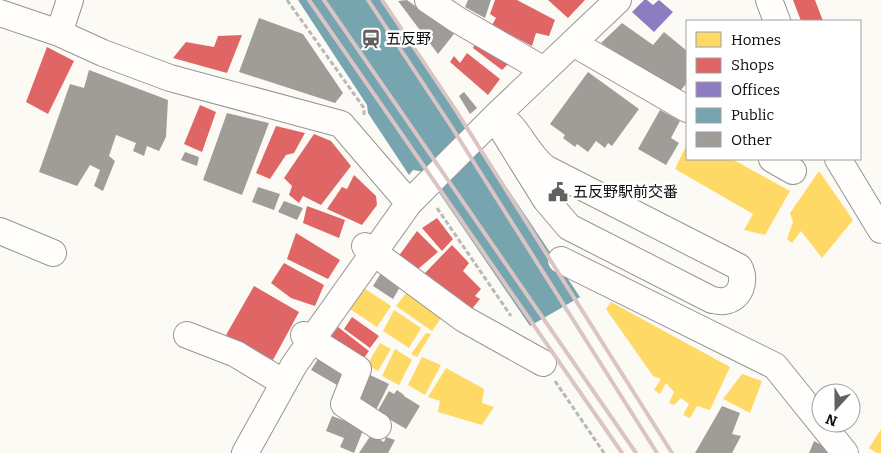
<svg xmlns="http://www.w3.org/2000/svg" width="881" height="453" font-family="Bitter,'Noto Sans JP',serif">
<rect width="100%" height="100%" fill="#fcfaf4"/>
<path fill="#ffd966" d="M687 144V159H732L790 191 765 235 744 230 753 214 675 169Z
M819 171 853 220 822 258 801 231 792 243 787 239 793 222 790 213Z
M364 288 391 306 377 327 350 309Z
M407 292 442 317 432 331 396 306Z
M611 302 730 367 710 410 697 406 690 418 683 415 689 404 681 398 674 405 669 403 674 392 666 383 660 394 654 390 661 379 653 376 606 309Z
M394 310 421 328 409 348 383 331Z
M426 333 431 334 417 357 411 354Z
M380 343 391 349 378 371 367 365Z
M395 349 412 360 399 385 382 376Z
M422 357 441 365 425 395 408 385Z
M446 368 484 389 482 403 494 407 482 425 438 412 440 401 428 397Z
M742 374 762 381 750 413 723 399Z
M881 429V453H877L869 448Z"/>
<path fill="#e06666" d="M495 0H517L555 20 549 36 536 33 532 46 492 25 496 18 490 14Z
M548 0H585L568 18Z
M793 0H815L823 21H801Z
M242 35 227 73 173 58 186 42 214 47 218 36Z
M476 42 511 61 502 70 473 48Z
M47 47 74 61 48 114 26 102Z
M467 53 500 79 488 95 450 62 454 56 460 63Z
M200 105 216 112 202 152 184 144Z
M65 120 95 136 76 180 41 167Z
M276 126 305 133 294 153 286 155 270 179 256 173Z
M314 134 331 141 351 166 321 205 303 196 299 203 289 195 292 186 284 178Z
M354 175 376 196 377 205 362 225 327 209 342 187 347 189Z
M307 206 345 220 339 238 303 223Z
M437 218 453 239 442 251 422 228Z
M417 231 438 252 417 270 398 257Z
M296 233 340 260 328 279 287 259Z
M452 245 469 263 463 271 481 289 475 296 480 299 471 310 425 273Z
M284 263 324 285 315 306 291 298 271 283Z
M254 286 299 312 273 360 226 335Z
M352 317 379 336 370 348 344 329Z
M338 327 369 351 361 362 330 338Z"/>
<path fill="#8e7cc3" d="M644 0H647L653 5 659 0 673 12 654 32 632 12Z"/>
<path fill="#76a5af" d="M298 0H381L580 297 530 326 425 172 413 170 409 175 368 113 367 105Z"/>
<path fill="#a09d99" d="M407 0 454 34 438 54 398 1Z
M468 0H491L485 18 465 7Z
M259 18 303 34 343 93 335 103 239 72Z
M622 23 653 45 664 32 687 51V85L686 84 680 91 601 43Z
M89 70 168 100 166 137 159 151 147 146 144 156 133 151 136 143 116 135 109 156 115 161 103 191 94 186 100 170 90 165 77 186 39 172 70 84 84 88Z
M588 72 639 109 612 146 608 143 605 148 596 141 588 152 577 144 575 147 563 138 565 135 550 124Z
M464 92 477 108 470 114 459 96Z
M660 110 680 121 671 138 679 143 666 165 638 149Z
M227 113 269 123 242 195 203 180Z
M185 152 199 157 197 166 181 160Z
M258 187 280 194 274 210 252 202Z
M284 201 303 208 297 220 278 212Z
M381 273 401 285 393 299 373 286Z
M321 354 343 373 337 385 311 370Z
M366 373 389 384 376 410 354 399Z
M397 390 404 395V396L420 406 406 429 377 412 389 391 394 394Z
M722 406 740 413 732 434 741 436 732 453H695Z
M332 416 364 428 354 453 340 447 344 438 326 431Z
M371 435 384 442 386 437 395 440 388 453H359Z
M814 441 836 453H809Z"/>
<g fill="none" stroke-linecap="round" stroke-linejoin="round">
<defs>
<path id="minor" d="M428 0 456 19 544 70
M769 0 777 21
M0 13 59 33 103 53 170 78 341 124 409 203
M59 33 70 0
M573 43 687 109
M497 115C516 123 526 153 545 168L739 267C746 280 741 299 724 301 720 302 716 300 712 300L569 227 546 200 500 126Z
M772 159 793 171
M838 159 881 230
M0 231 53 253
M365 246 464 319 543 363
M561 260 775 366 845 453
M187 335 236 354 284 383
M304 335 358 369 344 404 378 426
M245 453 294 365 409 203 497 115 618 0"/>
</defs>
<use href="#minor" stroke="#969592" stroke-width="28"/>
<path stroke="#b9b9b8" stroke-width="3" stroke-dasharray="5 2.5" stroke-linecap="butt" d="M287 0 364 108V115
M437 208 511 316
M555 381 604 453"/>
<use href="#minor" stroke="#fffefd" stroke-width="26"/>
<path stroke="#dac4c4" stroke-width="4" d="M309 0 622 453
M324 0 636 453
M368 0 451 126 657 453
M382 0 455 109 672 453"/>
</g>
<defs>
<symbol id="station-bare" viewBox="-9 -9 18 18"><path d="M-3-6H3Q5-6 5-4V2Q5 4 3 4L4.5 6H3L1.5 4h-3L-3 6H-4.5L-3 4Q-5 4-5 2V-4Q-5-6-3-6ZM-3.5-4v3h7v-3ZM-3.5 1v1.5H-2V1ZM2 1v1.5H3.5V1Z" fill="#62615f" stroke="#fff" stroke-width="2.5" paint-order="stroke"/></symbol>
<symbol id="civic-bare" viewBox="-9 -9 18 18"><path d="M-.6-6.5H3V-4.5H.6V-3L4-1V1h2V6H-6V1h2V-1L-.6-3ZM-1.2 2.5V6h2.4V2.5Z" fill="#62615f" stroke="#fff" stroke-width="2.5" paint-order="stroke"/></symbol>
</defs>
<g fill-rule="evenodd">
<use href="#station-bare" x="357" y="25" width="28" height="28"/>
<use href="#civic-bare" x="544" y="178" width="28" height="28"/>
</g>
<g text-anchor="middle" stroke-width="5" stroke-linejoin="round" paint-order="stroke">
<g font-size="15" fill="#0f0f0f" stroke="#fff" text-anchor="start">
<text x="386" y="44">五反野</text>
<text x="573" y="197">五反野駅前交番</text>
</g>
</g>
<rect x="686" y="20" width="175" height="140" fill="#ffffff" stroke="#9f9f9f"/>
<rect x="696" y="32" width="25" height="15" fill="#ffd966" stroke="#9f9f9f"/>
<text x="731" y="45" font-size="15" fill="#0f0f0f">Homes</text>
<rect x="696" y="58" width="25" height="15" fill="#e06666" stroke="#9f9f9f"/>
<text x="731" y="70" font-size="15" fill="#0f0f0f">Shops</text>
<rect x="696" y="82" width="25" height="15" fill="#8e7cc3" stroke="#9f9f9f"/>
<text x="731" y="95" font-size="15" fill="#0f0f0f">Offices</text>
<rect x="696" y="108" width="25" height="15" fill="#76a5af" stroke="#9f9f9f"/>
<text x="731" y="120" font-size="15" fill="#0f0f0f">Public</text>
<rect x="696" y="132" width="25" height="15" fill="#a09d99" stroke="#9f9f9f"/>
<text x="731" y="145" font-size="15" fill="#0f0f0f">Other</text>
<g transform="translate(836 408) rotate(201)"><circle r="24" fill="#ffffff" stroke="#9f9f9f"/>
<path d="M0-4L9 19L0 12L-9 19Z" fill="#62615f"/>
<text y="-8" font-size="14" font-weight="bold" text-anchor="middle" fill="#0f0f0f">N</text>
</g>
</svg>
